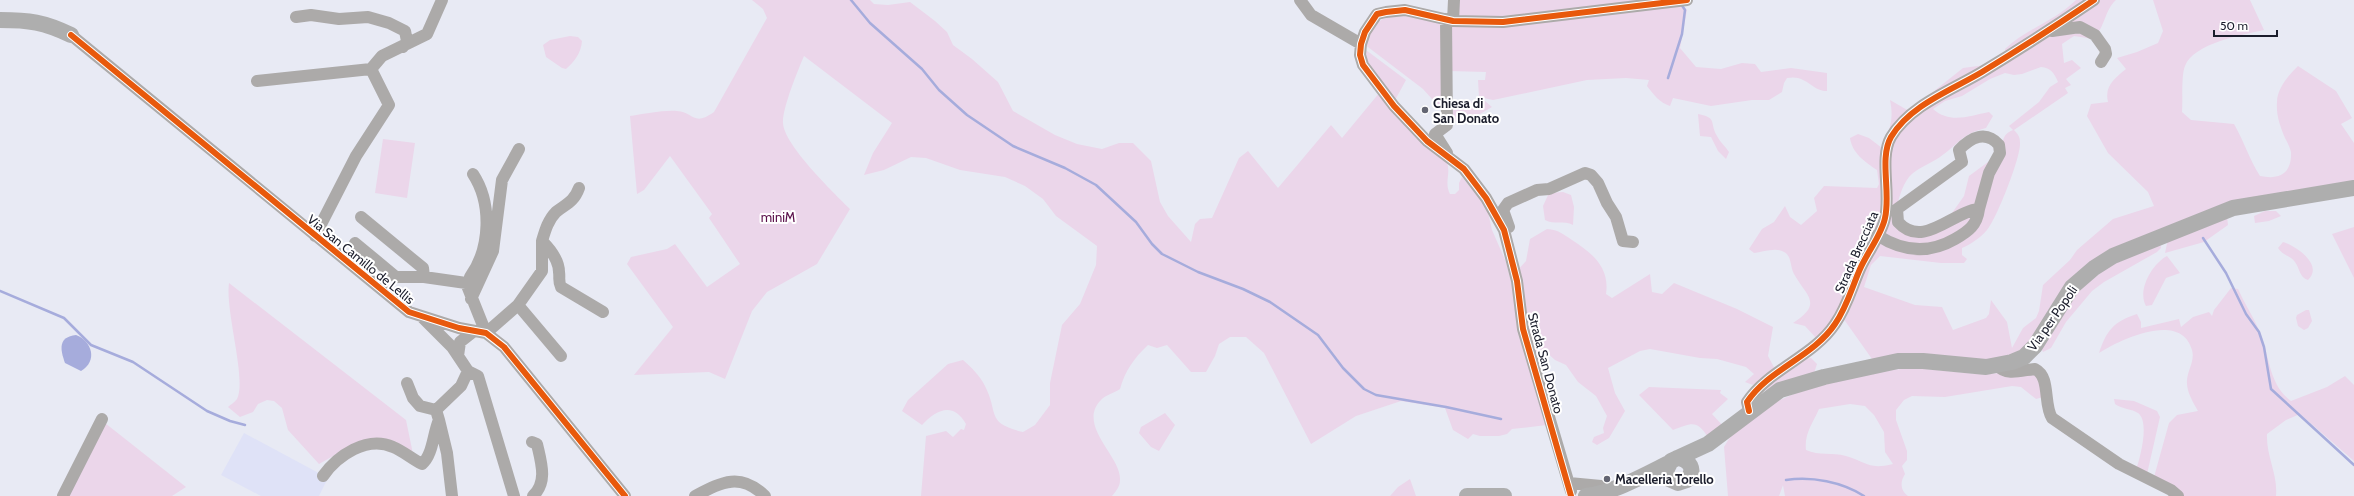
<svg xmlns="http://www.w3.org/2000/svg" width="2354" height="496" font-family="Cabin,sans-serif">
<rect width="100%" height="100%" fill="#e8eaf4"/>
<path fill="#dfe2f7" d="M244 433 328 478 319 496H261L221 475Z"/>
<path fill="#ebd6ea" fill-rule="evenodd" d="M752 0H870L874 4 888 5 910 2 935 21 947 32 953 45 972 59 998 82 1013 111 1055 135 1077 144 1102 149 1119 143H1133L1151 161 1160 202 1168 216 1191 242 1195 224 1200 219 1212 218 1239 158 1248 151 1278 188 1331 125 1342 138 1380 92 1447 163C1451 173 1444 183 1450 194H1455L1459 190V183L1462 177 1487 208 1492 230 1506 262 1547 425 1512 429 1507 434 1499 436H1480L1473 434 1468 439 1453 430 1445 408 1401 401 1356 416 1311 444 1264 353 1246 337H1230L1219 344 1215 356 1206 372H1191L1167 345 1157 348 1148 345C1134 358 1125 371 1120 389 1114 393 1105 395 1101 400 1076 425 1122 457 1120 480 1120 487 1116 491 1112 496H921L926 436 946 431 953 437 961 429 964 430 966 424C953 401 936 410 922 425L902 411 908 400 948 364 963 360C972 368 980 376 985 386 999 413 985 423 1023 432L1035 425 1050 405V383L1062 325 1080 304 1096 265 1097 246 1056 216 1043 199 1025 186 1005 177 960 170 926 158 911 157 884 170 864 175 873 153 892 123 804 56C798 70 782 109 783 123 784 145 833 192 850 209L817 264 767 292 752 311 725 379 709 372 634 375 673 327 627 264 631 257 667 249 675 244 707 287 740 264 709 218 712 214 670 156 644 190 637 194 630 116C645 114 662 110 677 111 694 112 693 127 714 112L767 18 763 9Z
M1456 0H1652L1543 14 1459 18Z
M2076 0H2116C2104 11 2106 26 2093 39L2074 36 2062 44 2064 63 2072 60 2081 68 2066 79 2071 85 2065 88 2068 93 2014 130C2018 134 2020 137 2020 143 2021 157 1996 220 1987 230 1980 238 1971 244 1962 248V255L1967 259 1964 263H1941L1880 256 1871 265 1864 287 1915 305 1942 307 1953 330 1986 318 1989 314 1991 300 2007 322 2012 348 2023 328 2036 318 2039 311 2043 285 2070 260 2077 250 2113 219 2154 206 2148 192 2108 153 2087 116 2091 104 2108 102C2104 86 2115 78 2126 69L2117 58 2137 52 2158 43 2163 31 2153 0H2250L2264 30C2242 35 2194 43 2185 66 2181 75 2183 101 2182 112L2191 120 2234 124C2244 141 2249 159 2260 176 2279 180 2292 174 2291 152 2290 147 2287 142 2285 138 2280 126 2276 115 2277 102 2277 88 2289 75 2298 66L2336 91 2352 118 2341 124 2354 143V184L2290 195 2084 268C2050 292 2043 336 2010 360L1872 359 1843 318 1817 339 1805 326 1793 323C1824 303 1806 296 1794 274 1790 267 1792 256 1784 252 1776 247 1763 252 1754 253L1749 249 1762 229 1774 222 1785 206 1790 217 1801 225 1817 211 1814 198 1824 186 1877 188 1879 184 1877 170C1865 162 1852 153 1850 138L1858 134 1869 138 1882 148C1890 130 1894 119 1890 100L1909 111 1963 68 1985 65 2007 57 2005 49C2026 29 2055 21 2076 0ZM2041 67C2051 68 2054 73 2058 82L2050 87 2039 102 2009 126 2013 130C2003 134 2002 140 2003 151L1969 176 1964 196 1952 213 1913 234 1895 211C1899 200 1901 187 1909 177 1917 168 1930 164 1940 157 1959 144 1961 134 1986 128L1993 116 1989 112C1969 116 1950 124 1933 109L1945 101 1962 96 1990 79 2005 73 2014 75 2022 74Z
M1682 4 1687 10 1680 48 1696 67 1721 69 1742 63 1755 64 1761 72 1791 68 1827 73V91C1811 91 1807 74 1787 78L1784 83 1782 92 1769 100H1752L1711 106 1673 98 1670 106C1660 103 1653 94 1647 86L1649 80 1626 78 1587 80 1493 100 1479 97 1478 80H1485L1486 72 1449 71 1451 26Z
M1406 16 1439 23 1442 27 1443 108H1440L1423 89 1364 44C1379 19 1377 17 1406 16Z
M570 36 578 37 582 41C581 53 575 61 566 69L562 68 546 57 543 45 550 40Z
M1366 50 1406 80 1394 102 1366 59Z
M1485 101 1492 107 1468 121 1450 122 1449 103Z
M1698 114C1718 118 1709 122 1717 136 1720 142 1725 146 1729 152L1726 159 1718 151 1711 137 1700 136Z
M383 139 415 143 407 198 375 193Z
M1563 192 1571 195 1574 207 1573 225C1564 220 1554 225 1545 220L1543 206 1549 193Z
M2265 211H2276L2281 216 2269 221 2255 223 2254 216Z
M2227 216 2228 225 2204 242 2165 253 2168 239Z
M2354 227V278L2332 234Z
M1547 229C1559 230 1563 234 1572 240 1592 253 1610 267 1606 294L1612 298 1650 274 1652 292 1662 294 1674 283 1737 309 1773 327 1768 356 1776 371 1753 385 1745 382 1754 374 1746 367 1717 359 1700 358 1650 349 1640 351 1608 368 1615 393 1625 411 1609 438 1597 445 1592 442 1594 437 1604 433 1603 428 1607 416 1596 396 1578 382 1566 365 1555 360 1544 350 1535 355 1526 329 1516 272 1526 261 1530 239Z
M2160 241 2161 248 2157 252 2104 282 2092 291 2066 322 2051 348 2043 352 2041 348 2074 294 2108 267Z
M2283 242C2296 246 2324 265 2308 280 2299 277 2300 269 2295 262 2291 256 2282 255 2278 248Z
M2167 256 2180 273 2166 278 2152 305 2146 306C2137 290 2152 264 2167 256Z
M229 283 406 420 413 454 399 444 342 451 319 464 288 430 282 408 274 401 267 400 258 404 253 412 240 417 228 407C230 405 235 402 237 399 247 380 225 311 229 283Z
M2231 288 2238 289C2244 303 2253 316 2259 330 2270 355 2268 384 2291 401L2327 387 2345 376 2354 385V461L2300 414 2286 420 2267 434C2266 456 2278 474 2276 496H2181L2154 477 2169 423 2177 415 2198 411C2193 402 2186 391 2187 380 2188 369 2195 361 2192 350 2181 310 2119 340 2099 353 2107 330 2113 322 2137 314L2141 322V328L2179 319 2181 327 2193 317 2209 312 2212 316 2214 310Z
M2306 310H2309L2312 321 2308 328 2304 330 2298 326 2296 318 2297 315Z
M1811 358 1817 364 1814 373 1765 393 1766 388 1805 359Z
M1916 368 1977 374 2037 372 2043 397 2036 399 2021 387 2012 386 1945 397 1912 396 1904 400 1896 410V420L1907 451V460L1902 466 1905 474C1900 482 1900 490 1908 496H1785L1783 485 1779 496H1728L1724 447C1753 393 1860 370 1916 368ZM1850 404 1865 406 1874 415 1884 432 1885 452 1893 464C1868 470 1867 462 1846 456 1832 452 1819 456 1806 450 1804 434 1813 423 1819 409Z
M1649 387 1721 390 1720 393 1728 399 1712 414 1724 427 1709 439C1697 419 1692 423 1673 430L1639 395Z
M2114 399 2134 401 2157 411 2160 417 2147 474 2136 470C2140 458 2150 422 2138 413 2132 409 2122 409 2115 404Z
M1165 413 1175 425 1159 451 1151 447 1139 433 1141 427Z
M105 423 186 487 172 496H66Z
M1410 479 1416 496H1390L1398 487Z"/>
<path fill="#a6acdc" d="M76 335C92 341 98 361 81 371L65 363C60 349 58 337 76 335Z"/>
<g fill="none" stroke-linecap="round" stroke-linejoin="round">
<path stroke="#a6acdc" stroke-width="2.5" d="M851 0 870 23 922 69 939 90 967 115 1013 146 1065 168 1096 185 1136 222 1152 244 1162 254 1198 272 1243 289 1270 302 1318 335 1343 368 1364 389 1376 395 1446 407 1501 419
M1668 78 1682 34 1685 10 1681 4
M2203 238 2226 273 2246 314 2259 332 2264 347 2271 389 2354 465
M0 291 64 318 91 345 133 362 207 411 230 421 245 425
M1786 480C1812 476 1842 482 1864 496"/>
<path stroke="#acaaa9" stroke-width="12" d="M1300 0 1311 15 1361 44
M296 17 311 15 339 19 368 17 389 23 405 31 407 41 403 47
M1446 19 1447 125 1435 134 1447 153
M1453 21 1454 0
M2052 31 2080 27 2095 35 2105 49 2106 54 2101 62
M71 35 409 312 459 328 486 333 504 347 625 496
M257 81 371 69
M361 217 423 268 424 277
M1509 227 1503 210 1508 203 1537 190 1549 189 1585 173 1591 175 1598 183 1607 203 1616 217 1623 241 1633 242
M1877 235C1903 252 1929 254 1955 239 1969 231 1977 225 1979 209 1953 211 1923 250 1898 222L1897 209 1962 162 1959 150C1971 137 1986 130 1999 145L2000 153 1989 173 1979 209
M315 236 356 156 389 105 371 69 382 56 427 34 442 0
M542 241C545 231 548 220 556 212 566 204 574 202 579 188
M355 243 396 277H424L466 283 486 333
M470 277C491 248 492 203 473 174
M471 299 493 251 502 180 519 149
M518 305 561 356
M423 318 452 347 468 371 478 376 514 496
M486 333 518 305 542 271V241C550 249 559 260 559 272 560 278 558 281 561 287L603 312
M458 356 460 342 474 331
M1998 366C2006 376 2023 370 2035 369 2051 377 2043 404 2052 418L2119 464 2171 490 2178 496
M436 410 461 386 468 371
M1749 411 1747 402C1769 369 1813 357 1835 324 1847 307 1852 287 1860 269 1867 253 1882 234 1885 218 1891 193 1879 158 1891 137 1910 105 1952 90 1982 72 2020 49 2057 25 2094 0
M439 420 447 453 452 496
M532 442 537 444C541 462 548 482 533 496
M323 476C337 456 367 435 393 447 403 451 412 459 422 464 433 455 433 433 439 420L436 410 420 406 413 398 407 383
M1569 483 1601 486 1605 491
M1571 491 1523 329 1517 281 1504 230 1486 198 1464 169 1427 141 1394 106 1363 65 1360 55 1361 44 1365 32 1377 14 1386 12 1405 10 1453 21 1503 22 1687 0
M63 496 102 419
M695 496C722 482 740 472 765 496"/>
<path stroke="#aeaeae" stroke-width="16" d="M0 20C29 20 44 22 71 35
M1660 475 1678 483 1687 480C1696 470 1690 459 1677 458
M1668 478 1666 471 1671 461 1708 444 1780 390 1824 377 1898 361H1923L1986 367 2012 362 2024 357 2035 346 2072 287 2094 268 2113 256 2233 208 2354 188
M1467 496H1504
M1586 496C1615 492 1643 476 1669 463"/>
<defs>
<path id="cycleway" d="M71 35 409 312 459 328 486 333 504 347 625 496
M1749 411 1747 402C1769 369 1813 357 1835 324 1847 307 1852 287 1860 269 1867 253 1882 234 1885 218 1891 193 1879 158 1891 137 1910 105 1952 90 1982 72 2020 49 2057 25 2094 0
M1571 496 1523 329 1517 281 1504 230 1486 198 1464 169 1427 141 1394 106 1363 65 1360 55 1361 44 1365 32 1377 14 1386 12 1405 10 1453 21 1503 22 1687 0"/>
</defs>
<use href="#cycleway" stroke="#fff" stroke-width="8"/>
<use href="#cycleway" stroke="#e8590c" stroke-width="6"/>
</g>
<g fill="#636572" stroke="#fff" stroke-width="1.5">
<circle cx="1425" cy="110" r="4"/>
<circle cx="1607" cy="479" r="4"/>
</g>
<g text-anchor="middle" stroke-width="4" stroke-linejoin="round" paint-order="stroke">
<g font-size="13" font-weight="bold" fill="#1b1d2c" stroke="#fff" text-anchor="start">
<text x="1433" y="108">Chiesa di<tspan x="1433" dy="15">San Donato</tspan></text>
<text x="1615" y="484">Macelleria Torello</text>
</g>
<g font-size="13" fill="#5a0f4a" stroke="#fff">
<text x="778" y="222">miniM</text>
</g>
<g font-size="13" fill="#1b1d2c" stroke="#fff">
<text transform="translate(1856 252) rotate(-66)" y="5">Strada Brecciata</text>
<text transform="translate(361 259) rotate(39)" y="5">Via San Camillo de Lellis</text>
<text transform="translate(2052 318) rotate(-55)" y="5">Via per Popoli</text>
<text transform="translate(1546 363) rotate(75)" y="5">Strada San Donato</text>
</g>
</g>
<path d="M2214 30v6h63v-6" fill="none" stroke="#1b1d2c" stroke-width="2"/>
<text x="2220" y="30" font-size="12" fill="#1b1d2c" stroke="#ffffff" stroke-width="3" paint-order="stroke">50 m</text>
</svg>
